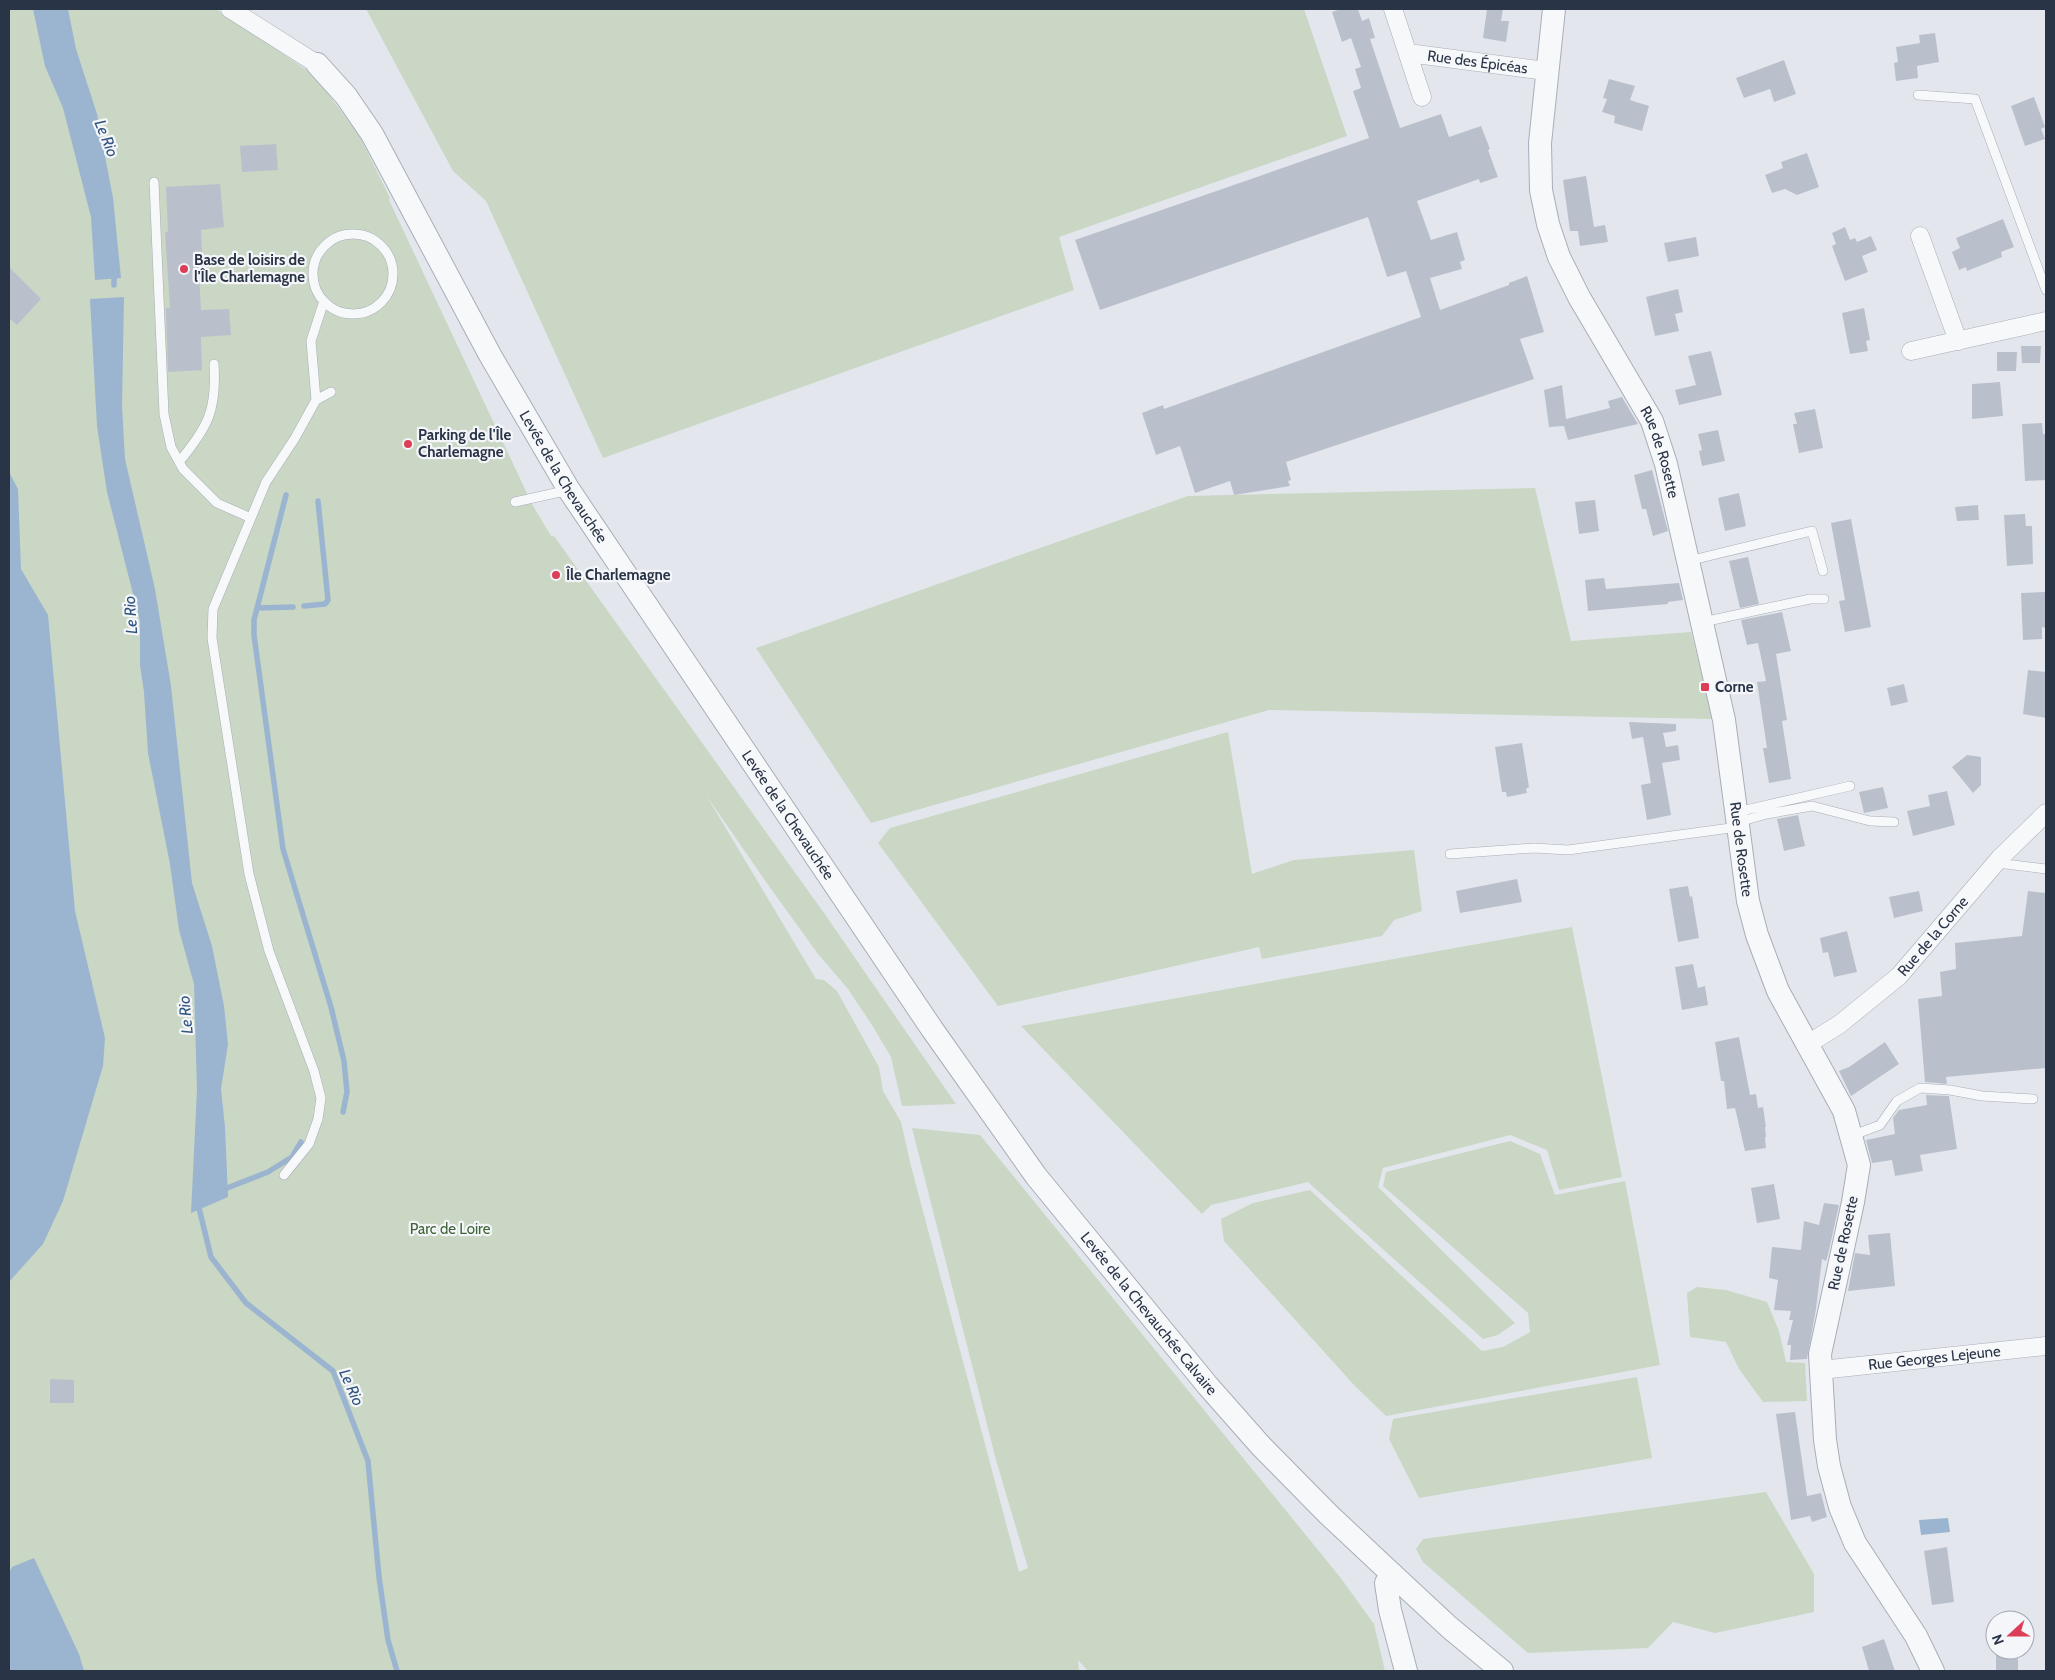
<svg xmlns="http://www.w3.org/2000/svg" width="2055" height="1680" font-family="Cabin,sans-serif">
<rect width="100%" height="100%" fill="#e3e7ed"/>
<path fill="#c9d7c4" d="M9 9H216L314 75 359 135 390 198 389 200 532 504 551 536H554L824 913 956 1104 902 1106 891 1057 872 1025 848 989 818 954 771 889 706 795 816 979 824 980 837 991 879 1067 883 1091 901 1122 911 1166 1019 1572 1028 1568 996 1460 912 1128 980 1135 1340 1577 1374 1624 1385 1671H1088L1078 1660 1079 1671H9Z
M366 9H1304L1347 136 1059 237 1074 290 603 458 486 201 453 171Z
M1535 488 1571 641 1691 632 1713 719 1269 710 871 823 756 648 1188 496Z
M1228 732 1252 874 1294 860 1414 850 1422 911 1394 920 1382 936 1262 959 1259 947 998 1006 878 843 890 828Z
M1572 927 1622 1177 1559 1190 1547 1150 1510 1135 1383 1168 1378 1187 1515 1323 1498 1335 1483 1339 1308 1182 1211 1205 1202 1214 1021 1026Z
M1510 1141 1540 1154 1555 1195 1625 1181 1660 1365 1386 1416 1354 1385 1224 1241 1221 1219 1253 1203 1310 1190 1482 1351 1503 1347 1530 1332 1528 1313 1383 1186 1386 1172Z
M1697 1287 1726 1290 1767 1302 1779 1331 1786 1362 1805 1363 1807 1401 1763 1402 1739 1369 1726 1342 1690 1337 1687 1293Z
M1637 1377 1652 1458 1419 1498 1389 1439 1393 1419Z
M1766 1492 1814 1574V1612L1715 1633 1673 1622 1648 1648 1528 1653 1423 1562 1416 1549 1423 1539Z"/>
<path fill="#9bb5d0" d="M33 9H68L76 49 97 114 113 198 121 278 95 280 91 217 63 108 45 66Z
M124 297 122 406 125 459 155 589 171 686 192 883 212 946 224 1006 228 1044 221 1089 225 1127 228 1197 191 1213 197 1090 194 984 179 930 170 864 148 753 144 692 140 665V621L107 492 97 426 90 299Z
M9 472 18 489 21 569 48 615 75 911 105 1038 103 1066 63 1201 43 1244 9 1282Z
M1948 1518 1950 1532 1921 1535 1919 1520Z
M34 1558 79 1654 84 1671H9V1573L12 1567Z"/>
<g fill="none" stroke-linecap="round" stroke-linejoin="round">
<path stroke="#9bb5d0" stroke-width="5.5" d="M114 285V271
M286 495 254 620V635L283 849 331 1007 344 1061 347 1092 343 1112
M304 606 325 604 328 600 318 501
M257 608 293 607
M222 1190 268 1172 292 1157 301 1142
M198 1204 211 1257 246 1303 333 1371 368 1461 379 1577 388 1640 397 1671"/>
</g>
<path fill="#bac0cb" d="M1341 9H1358L1362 21 1369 18 1375 38 1370 39 1400 128 1441 114 1449 137 1481 126 1490 149 1488 150 1498 177 1480 183 1479 179 1417 201 1431 240 1457 232 1465 260 1460 262 1462 269 1430 278 1440 310 1509 285V283L1527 276 1544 332 1520 339 1534 379 1286 462 1291 480 1288 481 1290 486 1234 495 1230 481 1195 493 1180 446 1156 455 1142 413 1163 405 1164 409 1421 317 1406 271 1387 277 1368 217 1100 310 1075 240 1369 138 1353 91 1361 88 1355 69 1361 67 1351 38 1342 42 1332 12Z
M1487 9H1503L1501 21H1509L1506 42 1483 38Z
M1935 33 1939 62 1917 66 1918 78 1896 81 1894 63 1898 62 1896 47 1920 43 1919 35Z
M1784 60 1796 94 1774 102 1770 89 1744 98 1736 78Z
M1609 79 1635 86 1630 100 1649 106 1642 131 1614 123 1615 116 1602 112 1607 99 1603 98Z
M2034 97 2045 127 2041 129 2045 139 2025 146 2011 106Z
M276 144 278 170 242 172 240 146Z
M1807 153 1819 187 1797 195 1785 189 1772 193 1765 175 1783 168 1781 162Z
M1586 176 1594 227 1605 225 1608 242 1580 246 1578 231H1570L1563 180Z
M220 184 224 227 201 230 203 275H199L201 310 229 309 231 335 201 337 202 370 168 372 166 308H170L165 232H168L166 187Z
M2003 219 2014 247 2001 252 2002 257 1967 271 1966 267 1959 270 1952 252 1960 248 1956 238Z
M1845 227 1850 240 1855 238 1857 242 1871 236 1877 250 1862 256 1868 272 1845 281 1832 246 1836 244 1832 233Z
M1696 237 1699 256 1668 262 1664 243Z
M9 267 41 299 17 325 9 318Z
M1678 289 1683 312 1675 314 1679 331 1655 336 1646 297Z
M1864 308 1870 340 1866 341 1868 351 1850 354 1842 313Z
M2021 346H2041L2040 363H2022Z
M1711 351 1722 395 1679 405 1675 390 1696 385 1688 356Z
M1997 352H2017L2016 371H1997Z
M2000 382 2003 416 1972 419V384Z
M1562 385 1566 419 1610 408 1608 401 1622 397 1638 424 1568 440 1564 426 1549 427 1544 390Z
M1815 409 1823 448 1799 453 1793 424H1797L1794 413Z
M2042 423 2043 434H2045L2046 480 2025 481 2022 424Z
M1718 430 1725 461 1702 466 1699 451 1702 450 1698 434Z
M1652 470 1668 531 1653 536 1646 509H1642L1634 475Z
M1739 493 1746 526 1725 531 1718 498Z
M1595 500 1599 531 1579 534 1575 502Z
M1978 505 1979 520 1957 521 1955 507Z
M2025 514 2026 526H2032L2033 564 2007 566 2004 515Z
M1851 519 1871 627 1845 632 1839 601 1845 600 1831 523Z
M1748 557 1759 604 1740 608 1729 561Z
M1604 578 1606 589 1679 583 1683 600 1668 602V604L1588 611 1585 580Z
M2045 592 2046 628 2042 627V639L2023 640 2021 593Z
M1782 612 1791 651 1776 654 1787 720 1782 721 1791 779 1769 783 1763 748H1767L1757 682 1766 681 1758 643 1747 645 1741 620Z
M2028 670 2046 672V718L2023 714Z
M1904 684 1908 702 1891 706 1887 688Z
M1629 722 1676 724V731L1663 733 1666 747 1678 745 1680 760 1662 763 1671 815 1647 820 1641 785 1651 783 1643 737 1632 739Z
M1522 743 1529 787 1526 789 1527 793 1507 797 1506 792H1502L1495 747Z
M1967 755 1981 757V785L1973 793 1952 767Z
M1883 787 1888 808 1864 813 1859 792Z
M1947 791 1955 825 1913 836 1907 811 1930 806 1928 795Z
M1798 815 1805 846 1784 851 1777 819Z
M1517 879 1522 902 1460 913 1456 891Z
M1688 886 1690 897 1692 896 1699 938 1678 942 1669 889Z
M1919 891 1923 911 1894 918 1889 897Z
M2028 891 2046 893V1068L1946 1077 1947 1084 1925 1082 1918 999 1942 996 1940 972 1956 969 1955 943 2022 936Z
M1847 931 1857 972 1834 977 1828 952 1823 953 1820 938Z
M1693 964 1698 988 1705 986 1708 1005 1682 1010 1675 967Z
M1739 1037 1750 1095 1756 1094 1758 1108 1763 1107 1766 1127H1765L1766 1137H1765L1766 1148 1745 1151 1735 1108 1727 1109 1724 1081H1721L1715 1042Z
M1885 1042 1899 1064 1851 1096 1839 1071 1849 1067Z
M1926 1095 1949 1096 1957 1149 1920 1155 1923 1171 1895 1176 1892 1160 1872 1163 1866 1140 1895 1134 1893 1118 1899 1110 1927 1105Z
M1774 1184 1780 1219 1757 1223 1751 1188Z
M1824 1203 1839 1205 1828 1255 1826 1261 1822 1259 1816 1309 1807 1359 1790 1360 1791 1345H1787L1793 1320H1789L1791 1311 1774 1310 1778 1280 1769 1278 1772 1247 1801 1250 1804 1221 1819 1225Z
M1890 1233 1895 1286 1848 1291 1855 1253 1870 1255 1868 1235Z
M50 1379 74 1380V1403H50Z
M1795 1412 1807 1496 1821 1493 1827 1517 1812 1522 1810 1516 1791 1520 1776 1414Z
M1947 1547 1954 1602 1932 1605 1924 1551Z
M1884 1639 1895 1671H1869L1862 1647Z
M1996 1650H2018V1671H1996Z"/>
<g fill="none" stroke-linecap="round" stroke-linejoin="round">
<defs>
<path id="service" d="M1918 95 1975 99 2046 290
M154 182 164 414 171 447 183 469 217 503 251 518
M313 274a40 40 0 1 1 80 0a40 40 0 1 1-80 0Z
M316 400 311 341 324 301
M179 462C208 427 217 410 214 364
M515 502 569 490
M1688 561 1812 531 1823 571
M1703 622 1810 599H1824
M1737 812 1850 786
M1738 822 1767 814 1812 806 1870 821 1894 822
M1450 854 1534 848 1568 850 1738 827
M1997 863 2046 869
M1851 1136 1880 1125 1897 1101 1920 1088 1950 1090 1982 1096 2033 1099
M284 1175 309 1144 318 1119 321 1098 314 1071 269 951 249 874 212 638 213 609 266 482 295 438 316 400 331 392"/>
<g id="minor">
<path d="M230 9 317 64"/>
<path d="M1393 9 1422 97"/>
<path id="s1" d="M1408 53 1546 71"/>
<path d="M1920 236 1958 341"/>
<path d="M1911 351 2046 321"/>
<path id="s2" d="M1808 1044 1840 1024 1899 976 2000 858 2046 813"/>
<path id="s3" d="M1821 1370 2046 1346"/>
</g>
<g id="tertiary">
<path id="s4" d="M1554 9 1540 143 1541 190 1548 224 1559 257 1579 297 1652 421 1666 464 1724 720 1748 901 1757 935 1778 991 1844 1111 1859 1165 1853 1202 1820 1354 1825 1440 1829 1466 1840 1507 1855 1543 1916 1636 1933 1671"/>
<path id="s5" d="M317 64 346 96 372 134 490 355 569 490 932 1029 1036 1176 1208 1386 1261 1446 1328 1514 1392 1574 1449 1627 1502 1671"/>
<path d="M1392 1574 1386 1583 1390 1610 1406 1671"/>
</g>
</defs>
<use href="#service" stroke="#a7aeb8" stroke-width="10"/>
<use href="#minor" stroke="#a7aeb8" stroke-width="19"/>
<use href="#tertiary" stroke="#a7aeb8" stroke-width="24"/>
<use href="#service" stroke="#f7f8fa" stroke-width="9"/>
<use href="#minor" stroke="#f7f8fa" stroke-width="18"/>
<use href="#tertiary" stroke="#f7f8fa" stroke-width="22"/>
</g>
<g fill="#dc3e57" stroke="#f4f6f9" stroke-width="2">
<circle cx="184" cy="269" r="5"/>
<circle cx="408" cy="444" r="5"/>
<circle cx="556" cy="575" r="5"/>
<rect x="1700" y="682" width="10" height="10" rx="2.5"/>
</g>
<g text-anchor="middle" stroke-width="4.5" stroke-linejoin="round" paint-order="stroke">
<g font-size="15" fill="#293447" stroke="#f4f6f9">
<text dy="5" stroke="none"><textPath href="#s1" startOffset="70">Rue des Épicéas</textPath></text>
<text dy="5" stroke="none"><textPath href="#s4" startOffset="472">Rue de Rosette</textPath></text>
<text dy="5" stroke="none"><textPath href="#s5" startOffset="482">Levée de la Chevauchée</textPath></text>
<text dy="5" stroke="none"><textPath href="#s5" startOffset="888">Levée de la Chevauchée</textPath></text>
<text dy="5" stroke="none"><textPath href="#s4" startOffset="878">Rue de Rosette</textPath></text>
<text dy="5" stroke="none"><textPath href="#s2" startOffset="166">Rue de la Corne</textPath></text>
<text transform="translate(1843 1243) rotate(-78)" y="5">Rue de Rosette</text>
<text dy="5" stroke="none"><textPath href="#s5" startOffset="1504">Levée de la Chevauchée Calvaire</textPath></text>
<text dy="5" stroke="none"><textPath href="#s3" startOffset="114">Rue Georges Lejeune</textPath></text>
</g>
<g font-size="15" font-weight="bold" fill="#293447" stroke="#f4f6f9" text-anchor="start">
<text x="194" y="265">Base de loisirs de<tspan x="194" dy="17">l'Île Charlemagne</tspan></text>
<text x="418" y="440">Parking de l'Île<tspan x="418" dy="17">Charlemagne</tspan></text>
<text x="566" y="580">Île Charlemagne</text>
<text x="1715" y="692">Corne</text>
</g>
<g font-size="15" fill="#3e6435" stroke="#f4f6f9">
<text x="450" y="1234">Parc de Loire</text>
</g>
<g font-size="16" font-style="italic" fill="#2e537f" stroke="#f4f6f9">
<text transform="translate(107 138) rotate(68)" y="6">Le Rio</text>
<text transform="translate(130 615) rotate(-94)" y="6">Le Rio</text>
<text transform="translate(185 1015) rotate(-95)" y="6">Le Rio</text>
<text transform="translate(352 1387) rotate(66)" y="6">Le Rio</text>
</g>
</g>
<rect width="2055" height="1680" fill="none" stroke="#293447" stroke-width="20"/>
<g transform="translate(2010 1635) rotate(249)"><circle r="24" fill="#f4f6f9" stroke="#a3a8b2"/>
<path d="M0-4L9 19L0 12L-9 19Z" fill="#dc3e57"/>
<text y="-8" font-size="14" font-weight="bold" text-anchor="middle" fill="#293447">N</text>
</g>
</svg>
